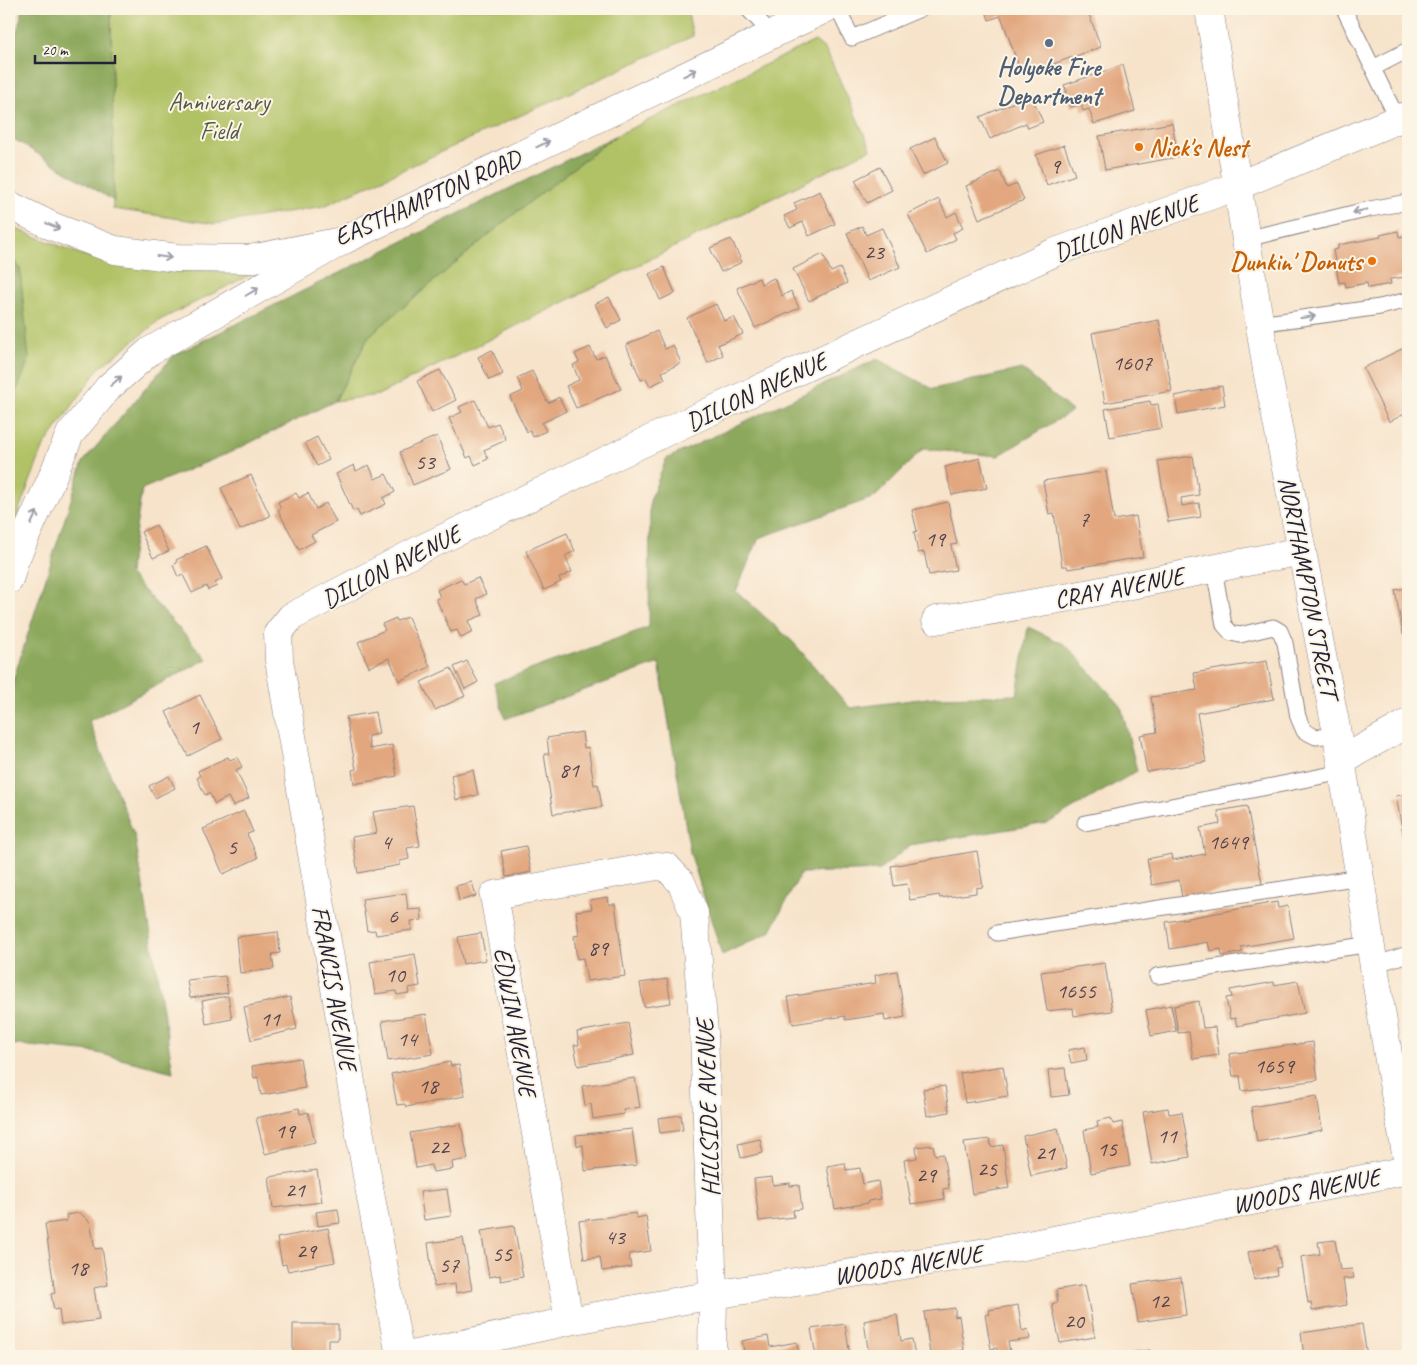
<svg xmlns="http://www.w3.org/2000/svg" width="1417" height="1365" font-family="Caveat,sans-serif">
<rect width="100%" height="100%" fill="#fcf5e5"/>
<filter id="ink" filterUnits="userSpaceOnUse"><feTurbulence type="fractalNoise" baseFrequency=".02" numOctaves="2"/><feDisplacementMap in="SourceGraphic" scale="10" xChannelSelector="R" yChannelSelector="G"/><feConvolveMatrix kernelMatrix="1 2 1 2 8 2 1 2 1" color-interpolation-filters="sRGB"/></filter>
<filter id="wash" filterUnits="userSpaceOnUse"><feTurbulence type="fractalNoise" baseFrequency=".0096" numOctaves="4" result="noise"/><feDisplacementMap in="SourceGraphic" scale="20" xChannelSelector="R" yChannelSelector="G"/><feGaussianBlur stdDeviation="1.12" result="paint"/><feColorMatrix in="noise" values="0 0 0 0 0 0 0 0 0 0 0 0 0 0 0 0 0 1.4 0 .05"/><feComposite in="paint" operator="in"/></filter>
<g filter="url(#wash)">
<rect width="100%" height="100%" fill="#f7e3ca"/>
<path fill="#b1c266" stroke="#6a7250" d="M111 9H687L693 36 324 206 215 224 113 209Z
M815 41 826 50 871 149 378 395 335 401 369 336 505 221 615 136Z
M9 223 19 230 85 256 165 271 228 270 274 263 160 320 99 368 44 446 20 507 9 543V421L13 401 20 269 9 254Z"/>
<path fill="#8ca85b" stroke="#57654b" d="M23 9H111L114 201 9 136V60Z
M615 136 505 221 369 336 335 401 231 452 142 489 129 574 207 659 89 721 135 837 173 1072 93 1052 9 1044V693L83 462 174 355Z
M9 254 20 269 29 359 13 401 9 421Z
M877 359 933 389 1022 369 1072 411 998 456 923 449 875 497 759 538 736 591 793 642 850 708 935 697 1017 695 1028 627 1066 645 1121 706 1137 771 1048 823 910 845 880 870 801 873 770 932 722 955 690 852 659 663 505 719 494 683 649 627 650 501 666 459Z"/>
<g id="blocks">
<path fill="#e2a77f" d="M985 9H1087L1101 47 1022 75 1001 16 989 20Z
M1402 9H1408V22Z
M1123 65 1135 111 1094 124 1089 109 1083 111 1081 104 1071 107 1069 101 1064 102 1062 93 1067 92 1064 85Z
M1031 95 1043 122 1028 128 1026 123 990 139 980 117Z
M1172 123 1178 157 1105 170 1099 136Z
M935 137 948 163 923 175 910 149Z
M1064 145 1075 175 1047 185 1036 155Z
M880 167 892 190 867 203 855 180Z
M1000 171 1007 188 1017 184 1024 200 979 219 966 186Z
M820 191 835 224 809 236 803 222 790 228 784 216 797 210 794 203Z
M939 199 947 217 956 212 963 228 953 233 956 239 927 254 908 214Z
M862 226 866 235 882 228 900 267 868 281 847 233Z
M1398 231 1399 237 1408 235V272L1406 273V277L1390 279 1391 284 1368 288 1367 283 1346 287 1345 282 1339 283 1333 250 1338 249V245L1381 237 1380 235Z
M731 239 742 262 721 272 710 248Z
M823 254 831 272 840 268 847 283 809 301 793 269Z
M664 267 675 293 660 300 649 274Z
M759 278 761 284 774 278 782 296 791 291 799 308 755 328 737 288Z
M609 297 621 320 607 328 595 304Z
M716 304 724 321 734 317 743 334 718 345 723 355 708 363 687 318Z
M1159 320 1172 391 1105 403 1092 333Z
M657 331 665 349 673 345 681 363 662 372 665 379 650 386 646 378 641 380 626 345Z
M1408 346V412L1389 422 1363 368Z
M590 347 596 359 605 355 621 389 576 408 566 386 579 380 573 365 579 362 575 354Z
M492 350 503 374 489 380 478 357Z
M440 370 456 400 432 412 417 381Z
M532 371 548 403 559 397 566 411 542 423 546 431 533 437 530 430 527 432 510 397 523 391 517 378Z
M1222 386 1225 405 1178 414 1175 396Z
M475 400 488 427 498 423 506 440 484 450 488 459 475 465 471 456 467 458 449 418 462 412 459 407Z
M1150 401 1151 405 1158 404 1162 428 1110 437 1105 409Z
M437 436 451 469 413 485 400 452Z
M317 437 329 460 317 466 305 443Z
M1193 456 1199 495 1181 498 1182 506 1199 503 1201 517 1168 522 1158 461Z
M980 458 987 488 952 495 945 467Z
M354 465 356 471 369 465 375 479 386 474 395 492 383 498 386 504 360 516 357 510 353 511 336 474Z
M1106 471 1114 520 1136 516 1143 557 1068 569 1067 566H1062L1054 513 1049 514 1043 481Z
M251 475 270 516 240 530 221 488Z
M296 493 299 498 308 493 316 509 326 503 336 522 311 535 315 541 299 550 278 510 281 508 278 502Z
M948 502 957 544 951 545 956 570 929 575 924 552 918 553 914 532 917 531 912 510Z
M156 525 169 551 153 558 141 532Z
M567 533 575 551 565 556 572 572 559 578 561 582 544 590 526 551Z
M206 546 222 579 215 583 217 586 208 590 206 586 192 593 183 575 178 577 173 565 177 563 176 560Z
M478 578 486 594 476 599 483 615 468 621 473 632 461 638 457 630 451 632 436 599 440 597 437 590 461 579 464 584Z
M1408 588V633L1403 634 1395 590Z
M408 617 430 667 399 681 389 658 369 667 358 642 385 630 382 624 396 618 397 621Z
M467 661 478 682 465 689 454 667Z
M1267 661 1274 699 1197 713 1206 762 1147 772 1140 735 1157 732 1151 697 1197 690 1194 673Z
M451 668 465 696 435 710 421 682Z
M200 695 222 739 188 756 166 712Z
M375 712 379 734 368 736 370 749 392 745 397 776 354 784 352 770 356 769 346 717Z
M582 732 584 748 588 747 594 785 598 784 602 807 553 814 544 754H549L547 738Z
M228 757 230 760 237 757 242 767 236 770 249 798 233 806 228 797 215 804 209 793 205 795 197 778 200 776 198 771Z
M473 770 478 795 456 800 451 775Z
M169 776 175 788 155 798 149 786Z
M1408 794V855H1407L1396 796Z
M413 806 420 846 407 848 409 859 400 861V865L358 873 352 837 377 833 373 812Z
M1247 806 1262 884 1182 898 1179 880 1152 885 1147 859 1172 854 1173 860 1205 854 1200 828 1220 824 1218 811Z
M244 811 253 832 247 834 258 858 223 874 203 829Z
M526 846 531 872 506 877 501 851Z
M977 851 983 887 976 888V893L940 898 939 895 910 900 907 884 894 886 891 866Z
M472 882 476 896 459 901 456 886Z
M406 893 408 910 421 909 422 920 411 921 412 930 376 935 375 930 367 931 362 899Z
M608 897 609 904H615L625 976 587 981 583 958 577 959 574 936 579 935 576 911 592 909 590 900Z
M1277 902 1278 908 1288 906 1294 938 1241 947 1243 952 1222 956 1221 949 1210 951 1208 942 1170 949 1166 922Z
M278 932 280 953 272 954 274 969 240 973 236 937Z
M481 933 486 960 463 964 458 937Z
M415 954 420 986 408 988 409 993 397 995 396 991 375 994 370 962Z
M1105 963 1112 1011 1074 1016 1073 1008 1047 1011 1041 972Z
M897 971 905 1017 885 1021 884 1014 845 1020V1016L793 1024 788 997 876 983 875 975Z
M225 976 228 993 190 998 187 980Z
M667 979 671 1003 644 1007 640 983Z
M1298 981 1305 1013 1237 1026 1235 1018 1230 1019 1226 998 1232 997 1230 990 1274 982V985Z
M228 996 232 1019 206 1024 202 1001Z
M290 997 297 1029 251 1040 244 1007Z
M1199 1001 1203 1028 1215 1027 1219 1055 1193 1059 1189 1032 1178 1033 1174 1006Z
M1171 1005 1176 1031 1151 1036 1146 1010Z
M426 1014 433 1054 388 1061 382 1021Z
M628 1023 634 1055 578 1066 574 1045H579L577 1032Z
M1313 1042 1318 1080 1242 1091 1240 1076H1233L1229 1054Z
M1085 1047 1087 1060 1071 1063 1068 1050Z
M300 1058 305 1088 261 1095 258 1077 254 1078 252 1066Z
M450 1062 451 1066 459 1065 465 1096 406 1107 405 1104 397 1105 391 1074Z
M1003 1066 1008 1096 965 1103 960 1073Z
M1065 1068 1069 1095 1051 1097 1048 1070Z
M635 1078 640 1107 623 1110 624 1114 593 1119 591 1104 585 1105 582 1086Z
M945 1086 949 1112 927 1116 923 1089Z
M1317 1096 1322 1130 1257 1142 1251 1107Z
M299 1108 300 1114 308 1112 315 1142 265 1154 256 1118Z
M1168 1108 1169 1114 1182 1112 1190 1157 1152 1164 1143 1112Z
M681 1115 683 1130 660 1133 658 1118Z
M1111 1118 1113 1124 1122 1122 1130 1166 1091 1173 1084 1130 1098 1127 1097 1121Z
M461 1124 468 1159 452 1162 453 1169 433 1172 431 1165 416 1168 410 1133Z
M1058 1128 1067 1168 1031 1176 1023 1136Z
M632 1129 637 1165 585 1171 583 1145 577 1146 576 1135Z
M760 1139 763 1153 741 1158 738 1144Z
M990 1139 991 1147 1003 1145 1009 1188 972 1194 964 1142Z
M933 1145 935 1155 943 1154 949 1188 943 1189 944 1199 911 1204 904 1160 917 1158 916 1147Z
M845 1163 846 1170 860 1168 863 1184 878 1181 881 1199 868 1201V1203L835 1209 827 1166Z
M317 1170 322 1202 273 1208 269 1177Z
M772 1177 773 1185 790 1183V1186L799 1185 802 1209 793 1210 794 1217 759 1221 754 1179Z
M447 1189 451 1216 424 1220 420 1192Z
M338 1209 340 1223 318 1226 316 1212Z
M80 1213 90 1222 95 1249 102 1248 108 1285 94 1288 99 1320 61 1325 59 1309 54 1310 51 1294 55 1293 45 1224 67 1221 66 1215Z
M636 1213 637 1218 646 1216 651 1251 629 1254 631 1267 602 1271 600 1257 584 1259 579 1221Z
M514 1226 523 1277 501 1281 500 1275 489 1277 481 1231Z
M328 1228 335 1262 288 1271 286 1264 282 1265 277 1238Z
M463 1238 472 1290 456 1293 455 1284 434 1287 428 1243Z
M1335 1240 1340 1270 1352 1269 1354 1278 1343 1279 1347 1305 1312 1311 1311 1302 1308 1303 1301 1257 1320 1254 1318 1242Z
M1277 1246 1281 1267 1276 1268 1277 1275 1254 1280 1248 1252Z
M1181 1277 1186 1315 1138 1322 1132 1284Z
M1085 1285 1095 1337 1060 1343 1052 1304 1058 1302 1056 1290Z
M1018 1305 1022 1331 1028 1329 1030 1339 1008 1342 1011 1356H998L997 1348 991 1349 985 1315 990 1314 989 1310Z
M955 1308V1317L959 1316 964 1350 930 1354 924 1312Z
M897 1315 901 1341 912 1339 915 1356H869L864 1321Z
M293 1324H338V1340H328V1356H293Z
M845 1324 850 1356H816L811 1329Z
M1362 1324 1367 1356H1304L1301 1333Z
M768 1336 770 1347 797 1342 799 1355 745 1356 742 1341Z
M1150 1350 1151 1356H1131V1353Z"/>
</g>
</g>
<g filter="url(#ink)">
<use href="#blocks" fill-opacity="0" stroke="#8c8282" stroke-width="1"/>
<g fill="none" stroke-linecap="round" stroke-linejoin="round">
<defs>
<path id="service" d="M748 9 772 34
M838 9 852 38 920 9
M1344 9 1398 120
M1373 68 1408 50
M1246 239 1370 209 1408 202
M1259 324 1380 307 1408 300
M1214 569 1224 625 1231 633 1240 635 1273 627 1280 631 1285 643 1298 717 1304 731 1316 737 1338 734
M1085 823 1343 772
M997 933 1360 877
M1374 965 1408 954
M1157 976 1371 944"/>
<path id="minor" d="M936 620 1076 596 1302 551
M1342 760 1408 723
M400 1356 367 1176 279 660 278 633 291 617 419 550 670 430 1053 253 1237 186 1408 115
M407 1356 569 1321 713 1295 704 1033 694 913 681 882 676 877 667 867 657 866 494 895 569 1321"/>
<path id="tertiary" d="M712 1356 713 1295 1018 1247 1408 1170"/>
<path id="primary" d="M1209 9 1267 370 1336 728 1390 1067 1408 1164
M9 205 54 227 115 250 177 258 250 259 342 241 825 9"/>
<path id="motorway" d="M9 580 14 562 51 480 70 434 109 387 150 351 342 241"/>
</defs>
<use href="#service" stroke="#8c8282" stroke-width="17"/>
<use href="#minor" stroke="#8c8282" stroke-width="29"/>
<use href="#tertiary" stroke="#8c8282" stroke-width="29"/>
<use href="#primary" stroke="#8c8282" stroke-width="29"/>
<use href="#motorway" stroke="#8c8282" stroke-width="29"/>
<use href="#service" stroke="#fff" stroke-width="15"/>
<use href="#minor" stroke="#fff" stroke-width="28"/>
<use href="#tertiary" stroke="#fff" stroke-width="28"/>
<use href="#primary" stroke="#fff" stroke-width="28"/>
<use href="#motorway" stroke="#fff" stroke-width="28"/>
</g>
<defs><path id="oneway-shaft" d="M-6 0H5M1.5-3L5.5 0L1.5 3" fill="none" stroke-width="1.6" stroke-linecap="round" stroke-linejoin="round" transform="scale(1.25)"/></defs>
<g stroke="#9c9ca7">
<use href="#oneway-shaft" transform="translate(690 73) rotate(-26)"/>
<use href="#oneway-shaft" transform="translate(543 144) rotate(-26)"/>
<use href="#oneway-shaft" transform="translate(1360 211) rotate(166)"/>
<use href="#oneway-shaft" transform="translate(53 226) rotate(23)"/>
<use href="#oneway-shaft" transform="translate(164 257) rotate(8)"/>
<use href="#oneway-shaft" transform="translate(252 292) rotate(-30)"/>
<use href="#oneway-shaft" transform="translate(1308 317) rotate(-8)"/>
<use href="#oneway-shaft" transform="translate(116 381) rotate(-41)"/>
<use href="#oneway-shaft" transform="translate(34 518) rotate(-65)"/>
</g>
</g>
<circle fill="#5c6f8a" stroke="#fcf5e5" stroke-width="2" cx="1049" cy="43" r="5"/>
<g fill="#e8710a" stroke="#fcf5e5" stroke-width="2">
<circle cx="1139" cy="147" r="5"/>
<circle cx="1372" cy="261" r="5"/>
</g>
<g text-anchor="middle" stroke-width="4" stroke-linejoin="round" paint-order="stroke">
<g font-size="22" fill="#52434c">
<text x="1055" y="173">9</text>
<text x="874" y="259">23</text>
<text x="1132" y="370">1607</text>
<text x="425" y="469">53</text>
<text x="1084" y="526">7</text>
<text x="935" y="546">19</text>
<text x="194" y="734">1</text>
<text x="569" y="777">81</text>
<text x="386" y="849">4</text>
<text x="1228" y="849">1649</text>
<text x="232" y="854">5</text>
<text x="393" y="923">6</text>
<text x="598" y="955">89</text>
<text x="395" y="982">10</text>
<text x="1076" y="998">1655</text>
<text x="270" y="1026">11</text>
<text x="407" y="1046">14</text>
<text x="1274" y="1073">1659</text>
<text x="428" y="1093">18</text>
<text x="285" y="1138">19</text>
<text x="1167" y="1143">11</text>
<text x="439" y="1154">22</text>
<text x="1107" y="1156">15</text>
<text x="1045" y="1160">21</text>
<text x="987" y="1176">25</text>
<text x="926" y="1182">29</text>
<text x="295" y="1197">21</text>
<text x="615" y="1244">43</text>
<text x="306" y="1258">29</text>
<text x="502" y="1261">55</text>
<text x="449" y="1272">57</text>
<text x="78" y="1275">18</text>
<text x="1159" y="1308">12</text>
<text x="1074" y="1328">20</text>
</g>
<g font-size="25" font-weight="bold" fill="#4e5e75" stroke="#fcf5e5">
<text x="1049" y="75">Holyoke Fire<tspan x="1049" dy="29">Department</tspan></text>
</g>
<g font-size="25" fill="#545a4a" stroke="#fcf5e5">
<text x="219" y="110">Anniversary<tspan x="219" dy="29">Field</tspan></text>
</g>
<g font-size="25" font-weight="bold" fill="#c56008" stroke="#fcf5e5" text-anchor="start">
<text x="1149" y="156">Nick's Nest</text>
<text x="1362" y="270" text-anchor="end">Dunkin' Donuts</text>
</g>
<g font-size="25" fill="#22223b" stroke="#fcf5e5">
<text transform="translate(427 197) rotate(-24)" y="9">EASTHAMPTON ROAD</text>
<text transform="translate(1126 227) rotate(-20)" y="9">DILLON AVENUE</text>
<text transform="translate(756 391) rotate(-25)" y="9">DILLON AVENUE</text>
<text transform="translate(391 566) rotate(-27)" y="9">DILLON AVENUE</text>
<text transform="translate(1119 587) rotate(-11)" y="9">CRAY AVENUE</text>
<text transform="translate(1309 587) rotate(79)" y="9">NORTHAMPTON STREET</text>
<text transform="translate(335 988) rotate(80)" y="9">FRANCIS AVENUE</text>
<text transform="translate(516 1022) rotate(80)" y="9">EDWIN AVENUE</text>
<text transform="translate(707 1108) rotate(-92)" y="9">HILLSIDE AVENUE</text>
<text transform="translate(1306 1190) rotate(-11)" y="9">WOODS AVENUE</text>
<text transform="translate(908 1264) rotate(-9)" y="9">WOODS AVENUE</text>
</g>
</g>
<rect width="1417" height="1365" fill="none" stroke="#fcf5e5" stroke-width="30"/>
<path d="M35 55v8h80v-8" fill="none" stroke="#22223b" stroke-width="2.5"/>
<text x="42" y="55" font-size="15" fill="#22223b" stroke="#fcf5e5" stroke-width="4" paint-order="stroke">20 m</text>
</svg>
